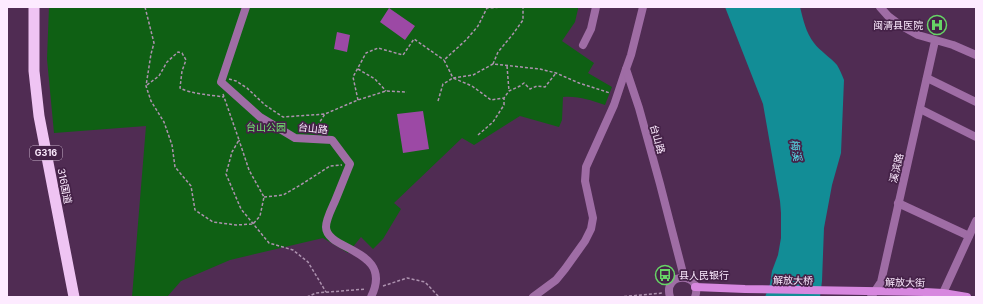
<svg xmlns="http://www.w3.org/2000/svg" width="983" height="304" font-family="Inter,'Noto Sans SC',sans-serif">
<rect width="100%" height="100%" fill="#502c53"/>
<path fill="#0f6014" d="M49 7H578V9L575 22 562 41 594 63 588 73 612 87 605 105C589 100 580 96 563 97L562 120 559 127 520 116 474 145 462 138 394 203 401 209 383 239 373 249 361 237 348 253 323 238 230 260 181 281 167 297H132L146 126 54 133 47 59Z"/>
<path fill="#128d96" d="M725 7H800C803 19 806 33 814 43 820 51 830 57 837 65 840 70 842 75 844 80L841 153 832 185 824 228 822 281 820 297H765L770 284 772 271 778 255 781 238V213L780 201 763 104Z"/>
<path fill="#9c49a5" d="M389 8 415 26 405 40 380 22Z
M337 32 350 35 347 52 334 49Z
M423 111 429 149 403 153 397 114Z"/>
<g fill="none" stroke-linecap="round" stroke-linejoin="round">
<path stroke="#ad92af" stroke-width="1.5" stroke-dasharray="3 2" stroke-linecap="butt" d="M145 7 154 43 151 54 146 86 151 101 164 122 172 145 175 167 191 186 195 210 213 222 236 225 253 224 260 216 264 197 249 170 239 140
M486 7 487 8 478 26 466 40 444 60 453 78 473 75 493 64 540 69 556 73 579 83 610 93
M488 7 487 8 505 7
M493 64 498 52 513 34 523 20V7
M507 66 509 91
M358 69 375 79 386 91
M229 79 236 81 247 88 265 105 283 117 325 114
M147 85 159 76 167 62 178 52 182 53 186 60 182 71 180 88C191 94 211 95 224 97
M223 94 239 140 232 152 226 174 241 209 269 243 293 250 308 262 326 292
M358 100 353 77 366 53 378 48 403 55 414 39 444 60
M438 101 443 84 453 78 472 86 491 100 504 98 509 91 520 86 524 83 530 89 537 86 545 87 556 73
M319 131V123L325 114 346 105 358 100 386 91 407 92
M478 135 493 122 504 105V98
M264 197 283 195 302 184 330 166 342 165
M383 286 407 278 425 282 439 297
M307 297 316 293 366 289
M619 297 663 293"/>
<path stroke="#9f6da5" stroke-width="8" d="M583 45 591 29 596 7
M927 78 976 102
M920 109 976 137
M898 203 969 236
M533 297 556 280 565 269 585 241 591 229 593 218 585 181 586 167 614 105 626 69"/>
<path stroke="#9f6da5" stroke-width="8" d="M246 7 221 82 260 117 295 138 332 140 350 164C345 176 340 189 335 201 332 208 326 219 326 227 326 251 395 249 371 297
M643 7 631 55 626 69 639 108 660 184 684 277
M880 7 888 16 900 25 918 35 953 45 976 55
M943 293 976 221
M670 297C662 271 704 272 695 297
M871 297 881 282 935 41"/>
<path stroke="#d787df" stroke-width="8" d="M695 287 745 289 925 292 943 293 967 297"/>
<path stroke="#efc4f3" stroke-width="11" d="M34 7V71L39 116 74 297"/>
</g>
<defs>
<symbol id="hospital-ring" viewBox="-11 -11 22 22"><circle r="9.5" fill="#452248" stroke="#67d466" stroke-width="1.5"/><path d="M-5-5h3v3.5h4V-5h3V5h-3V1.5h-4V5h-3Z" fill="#67d466"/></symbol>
<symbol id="bus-ring" viewBox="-11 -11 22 22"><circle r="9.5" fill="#452248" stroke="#67d466" stroke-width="1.5"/><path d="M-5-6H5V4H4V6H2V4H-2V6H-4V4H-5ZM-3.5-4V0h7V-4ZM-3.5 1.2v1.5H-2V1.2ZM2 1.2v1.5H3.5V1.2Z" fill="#67d466"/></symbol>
</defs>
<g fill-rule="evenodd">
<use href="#hospital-ring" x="926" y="14" width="22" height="22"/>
<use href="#bus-ring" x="654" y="264" width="22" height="22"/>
</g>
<g text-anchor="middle" stroke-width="3.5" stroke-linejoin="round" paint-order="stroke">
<rect fill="#452248" stroke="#c6afc8" stroke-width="1" x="30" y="146" width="32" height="14" rx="3"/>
<g font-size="9" font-weight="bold" fill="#fdebff">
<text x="46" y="156">G316</text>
</g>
<g font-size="10" fill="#fdebff" stroke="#452248" text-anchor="end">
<text x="923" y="29">闽清县医院</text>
<text x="679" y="279" text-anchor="start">县人民银行</text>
</g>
<g font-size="10" fill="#70e66f" stroke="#452248">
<text x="266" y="131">台山公园</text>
</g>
<g font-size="10" fill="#fdebff" stroke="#452248">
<text transform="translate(313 128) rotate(6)" y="4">台山路</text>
<text transform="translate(658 139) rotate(74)" y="4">台山路</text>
<text transform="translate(896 168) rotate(-76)" y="4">溪滨路</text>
<text transform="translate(65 186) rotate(79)" y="4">316国道</text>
<text transform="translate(793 280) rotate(1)" y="4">解放大桥</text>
<text transform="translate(905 282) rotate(1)" y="4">解放大街</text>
</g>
<g font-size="11" font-style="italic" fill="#57dae6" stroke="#452248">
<text transform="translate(796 150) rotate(79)" y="4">梅溪</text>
</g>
</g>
<rect width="983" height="304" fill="none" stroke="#fdebff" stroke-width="16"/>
</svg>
